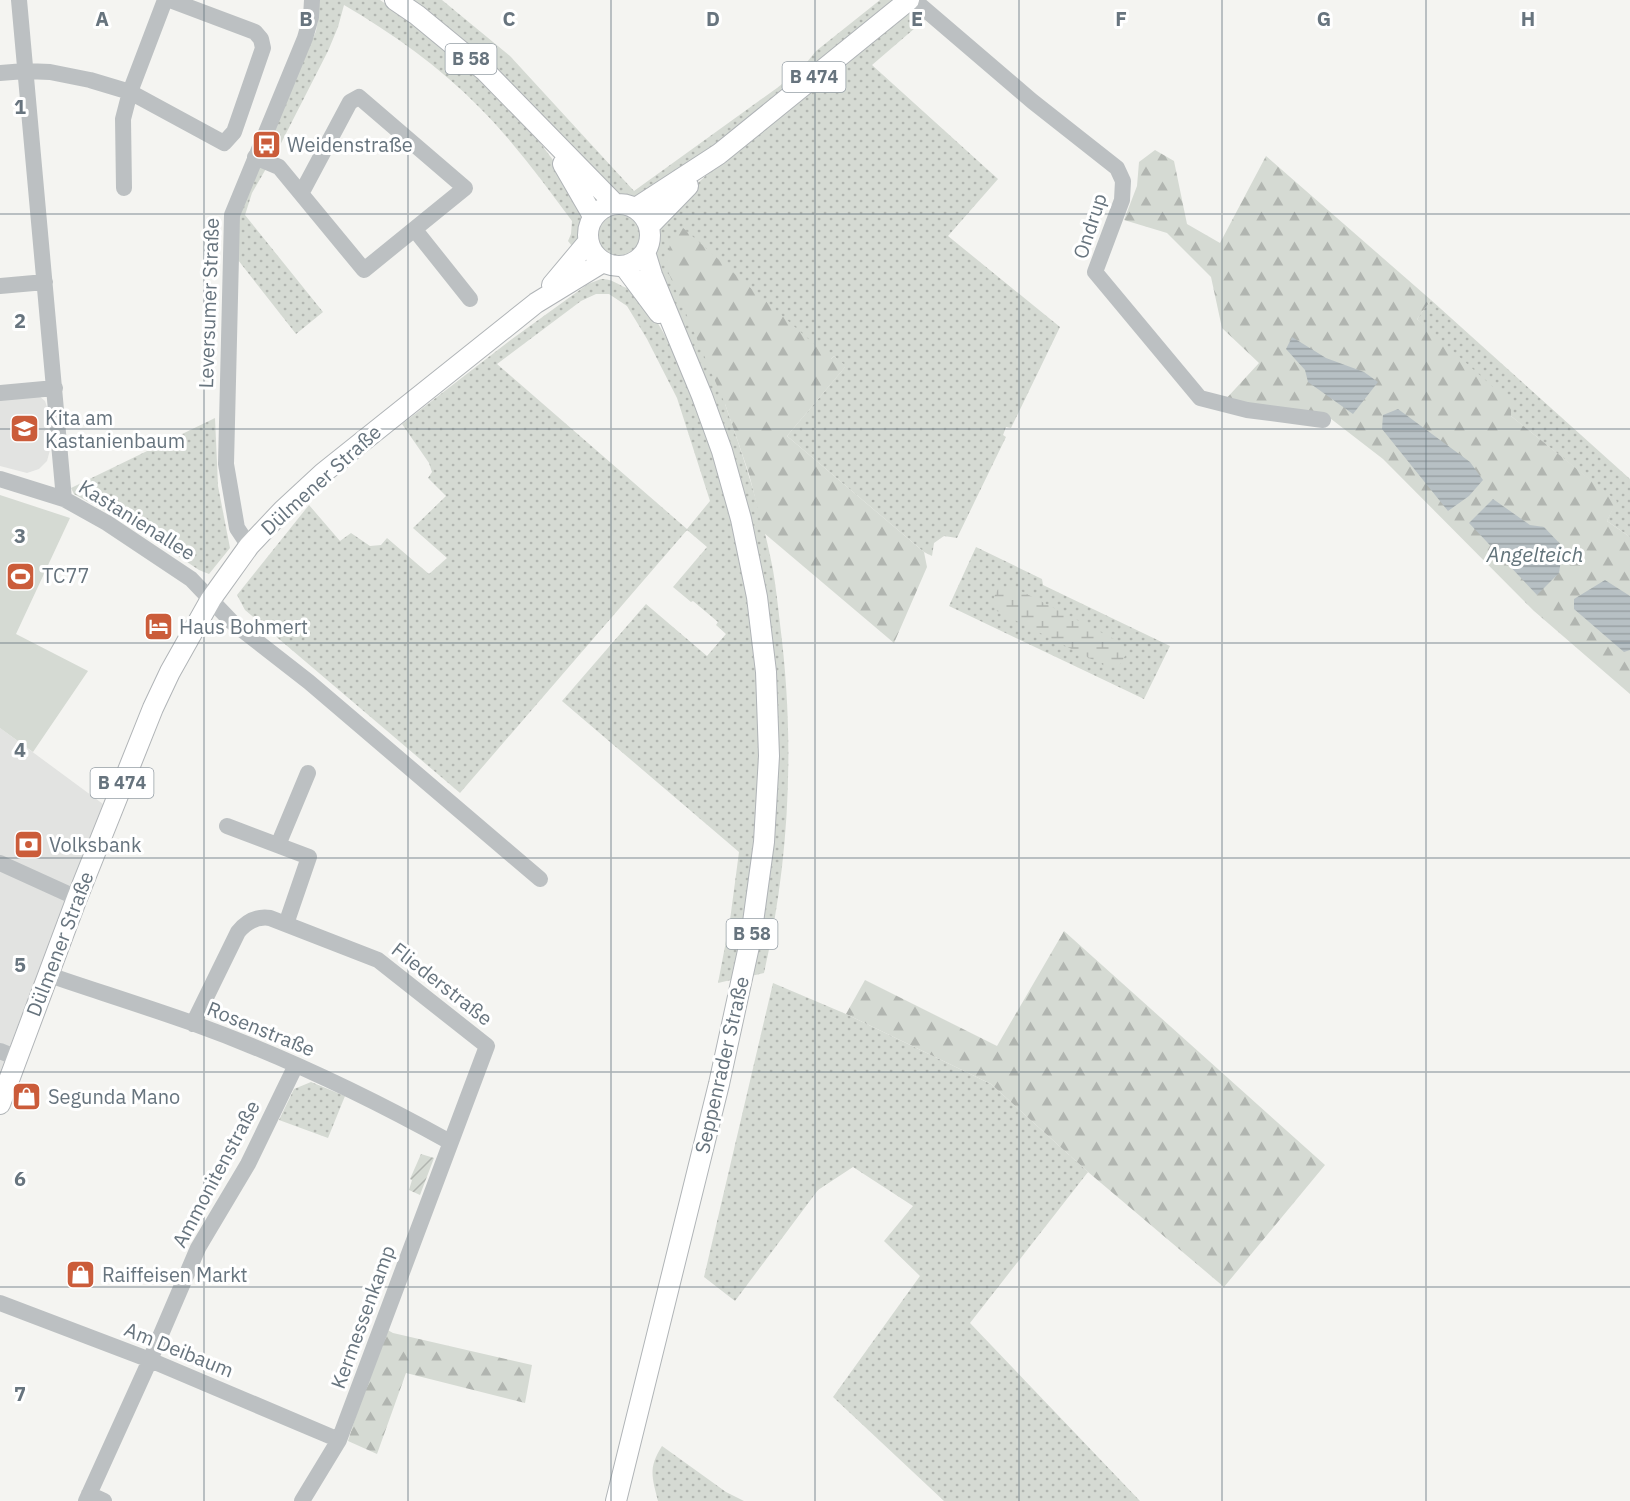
<svg xmlns="http://www.w3.org/2000/svg" width="1630" height="1501" font-family="'IBM Plex Sans',sans-serif">
<defs>
<pattern id="grass-dots" width="8" height="8" patternUnits="userSpaceOnUse" patternTransform="scale(1.5)"><rect width="8" height="8" fill="#d5dad3"/><path d="M2 2h.1M6 6h.1" fill="none" stroke="#b1b5b0" stroke-width="1.8" stroke-linecap="round"/></pattern>
<pattern id="forest-firs" width="22" height="20" patternUnits="userSpaceOnUse" patternTransform="scale(1.5)"><rect width="22" height="20" fill="#d5dad3"/><path d="M5 1l3.5 6h-7zM16 11l3.5 6h-7z" fill="#b1b5b0"/></pattern>
<pattern id="wetland-marsh" width="20" height="14" patternUnits="userSpaceOnUse" patternTransform="scale(1.5)"><rect width="20" height="14" fill="#d5dad3"/><path d="M1 5h8M5 5V1M11 12h8M15 12V8" fill="none" stroke="#b1b5b0"/></pattern>
<pattern id="garden-furrows" width="10" height="10" patternUnits="userSpaceOnUse" patternTransform="scale(1.5)"><rect width="10" height="10" fill="#d5dad3"/><path d="M-1 1l2-2M0 10L10 0M9 11l2-2" fill="none" stroke="#b1b5b0"/></pattern>
<pattern id="water-rules" width="6" height="5" patternUnits="userSpaceOnUse" patternTransform="scale(1.5)"><rect width="6" height="5" fill="#b7c0c4"/><path d="M0 2.5h6" fill="none" stroke="#99a1a4"/></pattern>
</defs>
<rect width="100%" height="100%" fill="#f4f4f1"/>
<path fill="#e2e3e1" d="M39 396 45 401 47 407 50 450 47 461 39 469 27 473 0 466V398Z
M0 728 103 804 0 1072Z"/>
<path fill="url(#grass-dots)" fill-rule="evenodd" d="M317 0H380L408 19 488 85 532 132 559 168 584 212 576 251 568 241 571 234 572 221C543 182 514 142 479 107 440 67 392 33 344 5L338 27 328 51 275 155 266 148 316 31 319 14Z
M409 0H442L510 56 634 191 777 88 803 67 816 51 880 0H898L725 142 635 199 619 196Z
M910 10 929 16 872 65 998 179 948 236 1060 327 1011 428 1006 427 1003 435 1006 437 957 538 944 536 934 543 932 556 924 552 787 436 845 367 834 356 831 359 725 404C744 458 762 513 773 570 776 588 778 606 780 624 795 740 790 859 764 973L751 976 768 626 652 258 660 222 669 210 715 167Z
M261 164 267 167 252 193 245 215 323 312 296 334 238 260 234 242 242 200Z
M596 235a23 23 0 1 1 46 0a23 23 0 1 1-46 0Z
M601 279C614 278 622 289 633 289 669 331 689 383 707 434 752 564 766 699 757 836 753 882 742 932 735 979L718 983 730 920 739 852 562 701 646 604 707 656 726 634 716 625 718 622 693 601 691 602 673 587 707 547 687 530 460 793 245 610 237 595 309 505 340 541 351 533 370 546 381 545 387 538 429 574 447 558 413 528 446 496 428 478 432 472 429 463 402 424 512 339 588 284ZM596 294H609L627 306 647 339 677 398 710 501 687 529 497 364 581 301Z
M1431 300 1630 479V537L1607 521 1616 501 1511 416 1417 319Z
M215 418 218 486 230 548 209 574 199 570 133 526 74 494 71 488Z
M976 547 1042 579 1043 585 1170 646 1144 699 949 606Z
M773 983 846 1014 991 1084 1088 1172 970 1323 1140 1501H944L833 1397 920 1276 884 1241 913 1206 853 1167 818 1190 735 1301 704 1277Z
M311 1082 345 1096 328 1138 279 1120 294 1089Z
M662 1446 726 1492 744 1501H658C652 1477 648 1468 662 1446Z"/>
<path fill="url(#forest-firs)" d="M1155 150 1174 161 1187 224 1220 243 1266 156 1431 300 1417 319 1511 403V416L1617 501 1607 521 1630 537V694L1534 611 1383 459 1326 415 1224 401 1259 363 1222 328 1211 277 1167 233 1124 220 1137 186 1139 162Z
M682 227 831 359 834 356 846 366 787 436 924 552 927 567 894 643 764 533 749 474 725 404 666 267 671 239Z
M1064 931 1325 1165 1224 1287 1088 1172 991 1084 846 1014 865 980 997 1046Z
M384 1328 393 1333 532 1365 525 1403 406 1373 377 1454 348 1441Z"/>
<path fill="url(#wetland-marsh)" d="M999 587 1015 588 1116 640 1124 646 1125 656 1119 666 1107 667 995 610 994 597Z"/>
<path fill="url(#garden-furrows)" d="M421 1154 434 1158 420 1195 409 1190 412 1180 410 1179Z"/>
<path fill="#d5dad3" d="M0 495 70 518 16 634 88 671 33 752 0 728Z"/>
<path fill="url(#water-rules)" d="M1292 337 1326 358 1364 372 1378 382 1353 414 1308 382 1305 370 1286 349Z
M1398 409 1470 462 1483 480 1469 496 1448 511 1382 429 1383 415Z
M1493 499 1530 525 1544 527 1563 547 1559 573 1537 595 1469 523Z
M1605 580 1630 596V650L1624 652 1574 609V599Z"/>
<g fill="none" stroke-linecap="round" stroke-linejoin="round">
<defs>
<path id="major" d="M395 0 417 15 485 71 614 203
M563 164 593 216
M588 235a31 31 0 1 1 62 0a31 31 0 1 1-62 0Z
M636 208 719 154 909 0
M649 226 688 186
M624 266 659 313
M552 285 588 242
M0 1104 77 898 153 708 170 672 211 599 249 546 283 510 323 473 536 303 603 262
M616 1501 719 1084 751 937 764 842 769 756 766 672 757 597 741 519 722 451 702 396 652 275 645 252"/>
</defs>
<use href="#major" stroke="#b0b4b7" stroke-width="22"/>
<path stroke="#bcc0c2" stroke-width="16" d="M19 0 64 499
M914 0 1032 101 1117 168 1123 181 1122 200 1095 272 1200 398 1247 410 1323 420
M0 73 25 71 50 72 90 80 130 92 224 143 234 132 263 48 261 39 255 32 170 0
M255 157 279 167 364 270 465 188 359 97 350 102 302 192
M124 188 123 119 130 92 165 0
M415 230 470 299
M0 286 45 282
M0 393 55 388
M0 479 64 499 107 523 191 579 232 622 309 682 540 879
M249 546 237 528 226 464 232 215 305 38 311 17 312 0
M227 826 309 857 286 924
M278 845 308 773
M0 863 77 898
M49 975C96 991 144 1006 192 1023 281 1055 367 1096 450 1142
M193 1024 238 932C247 921 257 916 270 918L378 960 487 1046 339 1440 302 1501
M0 1051 17 1058
M0 1303 150 1360 339 1440
M89 1494 104 1501
M86 1501 150 1360 198 1248 248 1164 296 1065"/>
<use href="#major" stroke="#fff" stroke-width="20"/>
</g>
<path fill="none" stroke="#67747e" stroke-width="1.5" stroke-opacity="0.55" d="M204 0V1501M408 0V1501M611 0V1501M815 0V1501M1019 0V1501M1222 0V1501M1426 0V1501M0 214H1630M0 429H1630M0 643H1630M0 858H1630M0 1072H1630M0 1287H1630"/>
<defs>
<symbol id="bus-square" viewBox="-11 -11 22 22"><rect x="-9" y="-9" width="18" height="18" rx="4" fill="#cb5c3a" stroke="#fff"/><path d="M-5-6H5V4H4V6H2V4H-2V6H-4V4H-5ZM-3.5-4V0h7V-4ZM-3.5 1.2v1.5H-2V1.2ZM2 1.2v1.5H3.5V1.2Z" fill="#fff"/></symbol>
<symbol id="school-square" viewBox="-11 -11 22 22"><rect x="-9" y="-9" width="18" height="18" rx="4" fill="#cb5c3a" stroke="#fff"/><path d="M0-5L7-2L0 1L-7-2ZM-4 1L0 2.5L4 1V4Q0 6-4 4Z" fill="#fff"/></symbol>
<symbol id="stadium-square" viewBox="-11 -11 22 22"><rect x="-9" y="-9" width="18" height="18" rx="4" fill="#cb5c3a" stroke="#fff"/><path d="M0-5a6.5 5 0 1 0 0 10a6.5 5 0 1 0 0-10ZM-3.5-1.8h7v3.6h-7Z" fill="#fff"/></symbol>
<symbol id="hotel-square" viewBox="-11 -11 22 22"><rect x="-9" y="-9" width="18" height="18" rx="4" fill="#cb5c3a" stroke="#fff"/><path d="M-6-4.5h1.5V1H6V5H4.5V3h-9V5H-6ZM-4 0a1.8 1.8 0 1 1 3.6 0ZM.5 0V-2.5h3Q6-2.5 6 0Z" fill="#fff"/></symbol>
<symbol id="bank-square" viewBox="-11 -11 22 22"><rect x="-9" y="-9" width="18" height="18" rx="4" fill="#cb5c3a" stroke="#fff"/><path d="M-6-4H6V4H-6ZM0-2.3a2.3 2.3 0 1 0 0 4.6a2.3 2.3 0 1 0 0-4.6Z" fill="#fff"/></symbol>
<symbol id="shop-square" viewBox="-11 -11 22 22"><rect x="-9" y="-9" width="18" height="18" rx="4" fill="#cb5c3a" stroke="#fff"/><path d="M-5-2.5h2.3a2.7 3.5 0 0 1 5.4 0H5L5.5 6h-11ZM-1.5-2.5h3a1.5 2.3 0 0 0-3 0Z" fill="#fff"/></symbol>
</defs>
<g fill-rule="evenodd">
<use href="#bus-square" x="250" y="128" width="33" height="33"/>
<use href="#school-square" x="8" y="412" width="33" height="33"/>
<use href="#stadium-square" x="4" y="560" width="33" height="33"/>
<use href="#hotel-square" x="142" y="610" width="33" height="33"/>
<use href="#bank-square" x="12" y="828" width="33" height="33"/>
<use href="#shop-square" x="10" y="1080" width="33" height="33"/>
<use href="#shop-square" x="64" y="1258" width="33" height="33"/>
</g>
<g text-anchor="middle" stroke-width="6" stroke-linejoin="round" paint-order="stroke">
<g fill="#fff" stroke="#959ea5" stroke-width="1.5">
<rect x="445.5" y="44" width="51" height="30" rx="4.5"/>
<rect x="782.5" y="62" width="63" height="30" rx="4.5"/>
<rect x="90.5" y="768" width="63" height="30" rx="4.5"/>
<rect x="726.5" y="919" width="51" height="30" rx="4.5"/>
</g>
<g font-size="18" font-weight="bold" fill="#67747e">
<text x="471" y="65">B 58</text>
<text x="814" y="83">B 474</text>
<text x="122" y="789">B 474</text>
<text x="752" y="940">B 58</text>
</g>
<g font-size="20" fill="#67747e" stroke="#fff" text-anchor="start">
<text x="287" y="152">Weidenstraße</text>
<text x="45" y="425">Kita am<tspan x="45" dy="23">Kastanienbaum</tspan></text>
<text x="42" y="583">TC77</text>
<text x="179" y="634">Haus Bohmert</text>
<text x="49" y="852">Volksbank</text>
<text x="48" y="1104">Segunda Mano</text>
<text x="102" y="1282">Raiffeisen Markt</text>
</g>
<g font-size="20" fill="#67747e" stroke="#fff">
<text transform="translate(1090 226) rotate(-72)" y="7">Ondrup</text>
<text transform="translate(209 303) rotate(-88)" y="7">Leversumer Straße</text>
<text transform="translate(321 480) rotate(-42)" y="7">Dülmener Straße</text>
<text transform="translate(137 520) rotate(32)" y="7">Kastanienallee</text>
<text transform="translate(60 944) rotate(-69)" y="7">Dülmener Straße</text>
<text transform="translate(442 984) rotate(38)" y="7">Fliederstraße</text>
<text transform="translate(261 1029) rotate(22)" y="7">Rosenstraße</text>
<text transform="translate(722 1065) rotate(-77)" y="7">Seppenrader Straße</text>
<text transform="translate(216 1174) rotate(-62)" y="7">Ammonitenstraße</text>
<text transform="translate(363 1317) rotate(-70)" y="7">Kermessenkamp</text>
<text transform="translate(179 1350) rotate(22)" y="7">Am Deibaum</text>
</g>
<g font-size="21" font-style="italic" fill="#63747b" stroke="#fff">
<text x="1535" y="562">Angelteich</text>
</g>
</g>
<g font-size="20" text-anchor="middle" font-weight="bold" fill="#67747e" stroke="#fff" stroke-width="6" stroke-linejoin="round" paint-order="stroke">
<text x="102" y="26">A</text>
<text x="306" y="26">B</text>
<text x="509" y="26">C</text>
<text x="713" y="26">D</text>
<text x="917" y="26">E</text>
<text x="1121" y="26">F</text>
<text x="1324" y="26">G</text>
<text x="1528" y="26">H</text>
<text x="20" y="114">1</text>
<text x="20" y="328">2</text>
<text x="20" y="543">3</text>
<text x="20" y="757">4</text>
<text x="20" y="972">5</text>
<text x="20" y="1186">6</text>
<text x="20" y="1401">7</text>
</g>
</svg>
